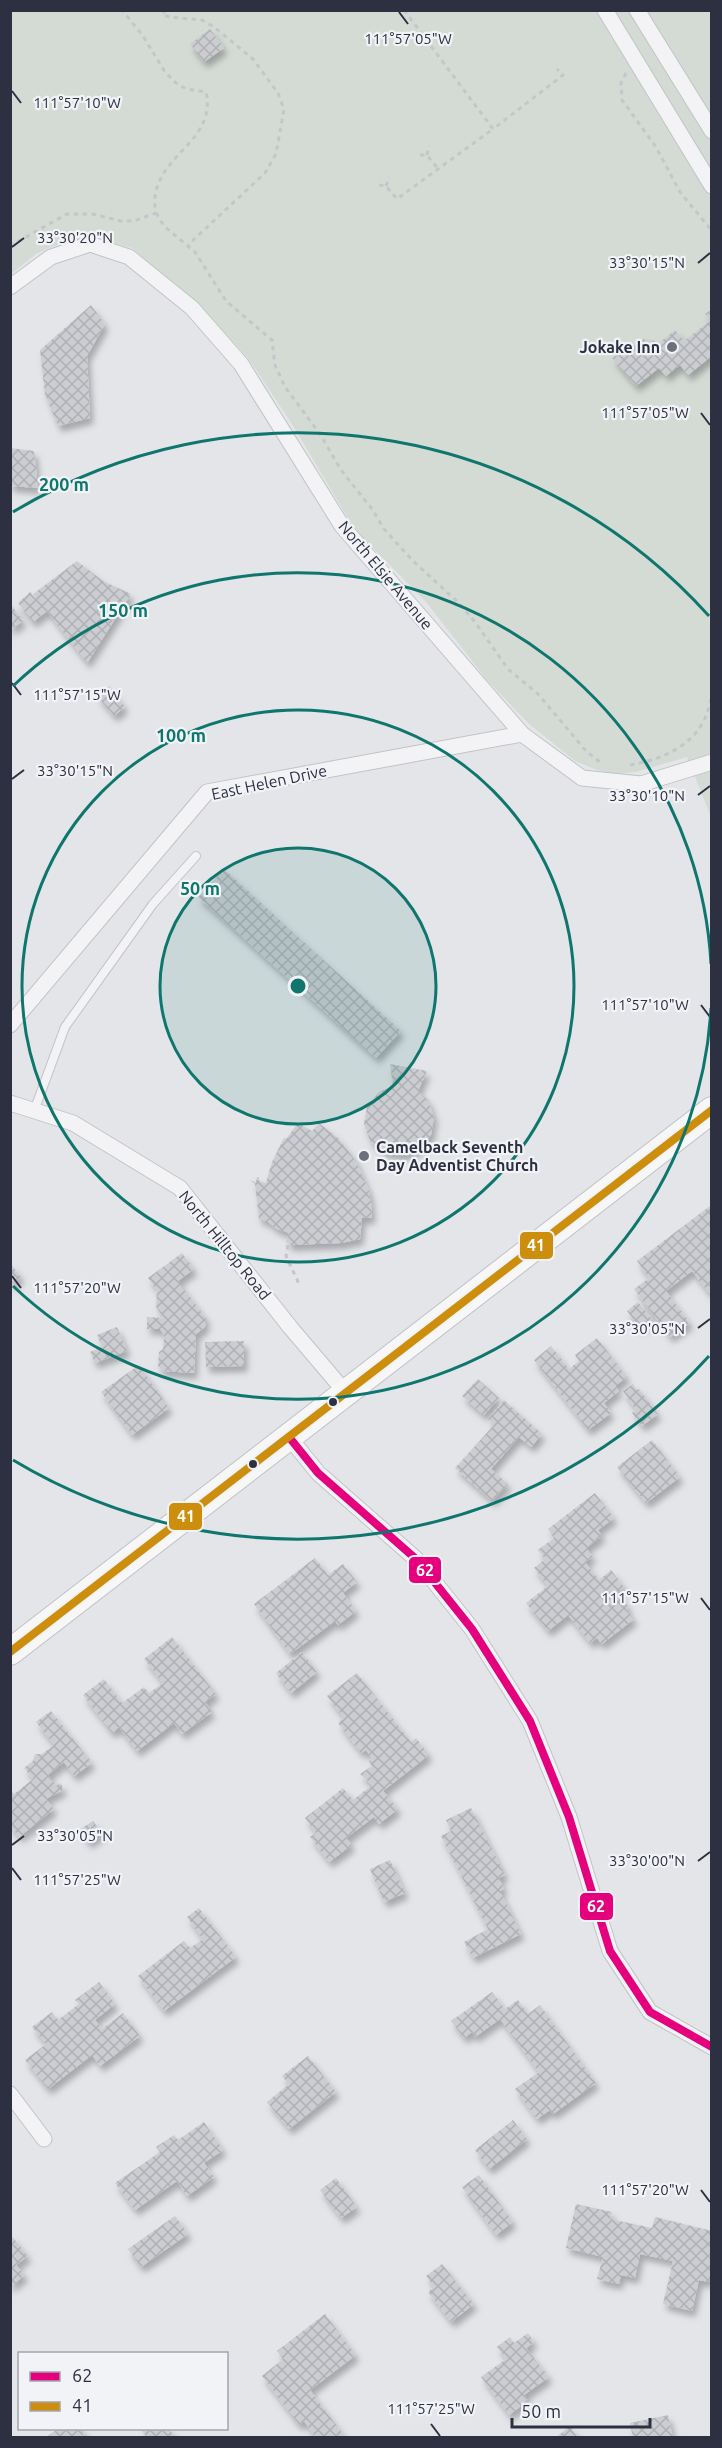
<svg xmlns="http://www.w3.org/2000/svg" width="722" height="2448" font-family="Ubuntu,sans-serif">
<defs>
<pattern id="building-cross-hatch" width="8" height="8" patternUnits="userSpaceOnUse" patternTransform="scale(1.5)"><rect width="8" height="8" fill="#cccdd1"/><path d="M0 0l8 8M0 8l8-8" fill="none" stroke="#afb0b5"/></pattern>
<filter id="shadow"><feDropShadow dx="3.5" dy="6" stdDeviation="3" flood-color="#0004"/></filter>
</defs>
<rect width="100%" height="100%" fill="#e4e5e9"/>
<path fill="#d4dbd5" d="M11 11H711V817L687 757 636 772 616 774 597 770 575 761 528 723 487 680 426 602 362 537 346 515 292 424 248 358 197 303 132 248 91 236 53 246 36 254 11 274Z"/>
<path fill="url(#building-cross-hatch)" filter="url(#shadow)" d="M210 29 224 48 204 62 190 44Z
M91 305 105 324 87 356 90 418 58 426 45 394 40 350Z
M712 309V356L688 375 680 365 666 376 659 368 636 386 612 358 621 352 623 355 642 339 660 342 675 330 684 341 711 320 705 314Z
M10 448 34 451 38 488 10 486Z
M77 561 103 581 131 594 87 663 47 611 33 622 18 603 30 592 37 600 33 594Z
M10 603 23 621 10 630Z
M109 686 125 707 114 716 97 696Z
M224 869 401 1031 376 1058 198 897Z
M390 1064 427 1071 418 1091 428 1100 434 1117 431 1135 419 1149 402 1155 384 1152 370 1141 364 1124 367 1106 379 1092 393 1086Z
M298 1123 312 1131 319 1123 338 1138 356 1161 369 1191 371 1203 372 1218H362L360 1239 341 1243 291 1245 286 1242 289 1233 277 1229 267 1221 259 1219 255 1184 249 1180 256 1182 257 1177H259V1181L266 1183 272 1162 284 1138 286 1139Z
M710 1206 712 1291 709 1293 692 1271 666 1291 690 1323 670 1337 634 1289 649 1278 637 1261Z
M182 1253 194 1269 178 1281 206 1318 205 1327 196 1334 194 1373 163 1371 158 1366 159 1352 163 1349 164 1335 160 1329H147V1317L164 1318 156 1307 157 1290 148 1278Z
M10 1263 21 1277 10 1285Z
M638 1302 652 1319 640 1328 627 1311Z
M117 1327 127 1351 95 1363 90 1352 102 1347 97 1335Z
M597 1338 627 1377 615 1386 619 1391 604 1403 611 1413 588 1430 534 1360 551 1346 569 1369 579 1361 575 1355Z
M244 1341V1366L206 1367 205 1342Z
M139 1365 169 1408 132 1435 101 1392Z
M478 1379 499 1398 484 1415 462 1396Z
M633 1384 637 1390 639 1389 658 1414 642 1426 632 1413 636 1410 623 1391Z
M504 1400 542 1434 531 1447 519 1437 491 1469 508 1484 492 1501 455 1468 494 1425 488 1419Z
M652 1440 680 1477 646 1503 617 1467Z
M595 1493 614 1518 598 1530 602 1536 586 1548 593 1557 585 1562 599 1580 611 1570 624 1587 617 1593 629 1607 626 1609 634 1619 602 1644 597 1638 590 1643 568 1615 548 1631 526 1603 548 1586 534 1568 545 1559 538 1550 554 1538 548 1529Z
M315 1558 328 1575 343 1564 357 1582 343 1593 356 1611 338 1625 335 1621 290 1654 254 1604Z
M172 1637 216 1694 205 1702 212 1712 182 1734 174 1723 137 1751 119 1727 112 1733 83 1695 104 1679 122 1703 144 1687 149 1693 163 1683 144 1659Z
M302 1652 317 1672 291 1693 276 1673Z
M357 1673 411 1742 416 1738 429 1755 383 1791 398 1809 379 1824 374 1817 346 1838 352 1845 329 1862 310 1837 316 1833 305 1818 343 1788 353 1800 372 1785 360 1774 372 1766 369 1761 372 1758 366 1750 361 1753 338 1723 344 1718 327 1696Z
M51 1711 92 1763 74 1776 64 1762 48 1775 56 1786 59 1783 62 1785 63 1790 46 1799 54 1809 19 1837 10 1825V1789L14 1794 33 1779 24 1768 33 1761 35 1754H42L54 1745 36 1722Z
M471 1808 505 1875 499 1878 504 1889 500 1891 521 1934 473 1958 464 1942 488 1929 441 1836 451 1831 446 1820Z
M93 1821 102 1833 89 1843 79 1830Z
M390 1860 405 1893 384 1902 370 1869Z
M199 1908 236 1957 164 2011 138 1976 184 1941 190 1948 203 1939 187 1917Z
M99 1982 115 2004 95 2020 102 2029 123 2013 140 2036 100 2066 92 2055 48 2089 25 2060 46 2044 32 2027 52 2012 58 2020 79 2004 75 2000Z
M492 1992 505 2009 518 2000 528 2014 540 2005 596 2083 553 2114 550 2110 537 2119 515 2089 539 2072 500 2019 475 2037 472 2032 464 2038 451 2021Z
M308 2056 336 2092 289 2129 267 2102 289 2084 282 2076Z
M513 2120 527 2139 489 2169 475 2150Z
M204 2122 223 2150 204 2163 214 2177 187 2196 177 2181 135 2210 115 2183 160 2152 156 2147 174 2135 178 2140Z
M479 2175 513 2222 496 2235 462 2187Z
M336 2178 357 2207 341 2218 320 2190Z
M576 2204 612 2212 610 2219 652 2228 655 2217 712 2231 709 2258 712 2259V2271L709 2282 699 2280 692 2311 663 2304 673 2261 640 2254 635 2278 621 2275 619 2284 597 2279 603 2257 566 2248Z
M175 2216 188 2234 141 2267 128 2249Z
M10 2234 28 2256 16 2265 25 2275 10 2287Z
M442 2264 474 2304 451 2322 428 2292 434 2287 426 2276Z
M325 2314 356 2355 310 2390 346 2438H316L304 2421 299 2425 262 2376 283 2359 277 2351Z
M528 2333 534 2342 526 2348 549 2377 524 2395 528 2401 509 2415 481 2377 506 2359 497 2347 510 2337 514 2343Z
M668 2415 673 2438H633L630 2423Z
M570 2426 578 2438H555Z
M59 2428H82L85 2433 78 2438H45Z
M140 2428H169L175 2438H147Z"/>
<g fill="none" stroke-linecap="round" stroke-linejoin="round">
<defs>
<path id="lane" d="M34 1111 65 1027 153 904 196 856"/>
<path id="street" d="M605 10 712 186
M637 10 712 131
M10 287 51 257 90 244 129 257 192 308 241 364 342 526 522 734 582 778 641 784 712 762
M10 1025 207 792 522 734
M10 1103 73 1123 180 1188 290 1327 346 1393
M289 1437 318 1473 416 1559 472 1629 530 1721 569 1817 610 1951 650 2012 712 2047
M10 2094 44 2139"/>
<path id="primary" d="M10 1652 712 1110"/>
</defs>
<use href="#lane" stroke="#c2c3c7" stroke-width="10"/>
<use href="#street" stroke="#c2c3c7" stroke-width="17"/>
<use href="#primary" stroke="#c1c2c6" stroke-width="28"/>
<path stroke="#c5c6ca" stroke-width="3" stroke-dasharray="4.5 4.5" stroke-linecap="butt" d="M166 10 162 14 169 17 202 20 214 27 253 59 278 93 284 109 276 154 265 173 188 245
M404 10 493 129 563 75 557 69
M626 73 621 83 622 100 656 147 680 192 712 231
M420 155H427L438 169
M427 155 429 146
M379 185 386 186 397 199 493 129
M386 186 389 177
M156 213 164 226 195 252 226 301 272 340 275 365 285 387 320 434 341 470 372 509 384 529 412 560 460 604 475 622 508 669 538 694 586 751 600 762
M10 246 67 214H92L121 221H134L156 213C145 157 218 146 206 92L186 89 176 83 165 72 143 36 122 10
M712 649V686
M630 765C674 757 708 738 712 690
M288 1245 286 1256 300 1286"/>
<use href="#lane" stroke="#f3f3f5" stroke-width="8"/>
<use href="#street" stroke="#f3f3f5" stroke-width="15"/>
<use href="#primary" stroke="#f7f7f7" stroke-width="26"/>
<defs>
<path id="bus-1" d="M289 1437 318 1473 416 1559 472 1629 530 1721 569 1817 610 1951 650 2012 712 2047"/>
<path id="bus-2" d="M10 1652 712 1110"/>
</defs>
<use href="#bus-1" stroke="#f2f3f7" stroke-width="12"/>
<use href="#bus-2" stroke="#f2f3f7" stroke-width="12"/>
<use href="#bus-1" stroke="#e5007d" stroke-width="8"/>
<use href="#bus-2" stroke="#ce8e0d" stroke-width="8"/>
</g>
<path fill="none" stroke="#2c3041" stroke-width="2" d="M399 12 408 24M12 91 21 103M12 247 24 238M698 263 710 253M701 413 710 425M12 683 21 695M12 779 24 770M698 795 710 786M701 1005 710 1017M12 1276 21 1288M698 1328 710 1319M701 1598 710 1610M12 1845 24 1836M698 1861 710 1852M12 1868 21 1880M701 2190 710 2202M431 2424 440 2436"/>
<circle cx="298" cy="986" r="138" fill="#0f766e" fill-opacity=".12"/>
<g fill="none" stroke="#0f766e" stroke-width="3">
<circle cx="298" cy="986" r="138"/>
<circle cx="298" cy="986" r="276"/>
<path d="M711 1008A414 414 0 0 1 13 1286M13 686A414 414 0 0 1 711 964"/>
<path d="M709 1356A553 553 0 0 1 13 1460M13 512A553 553 0 0 1 709 616"/>
</g>
<g fill="#6c6f7c" stroke="#f2f3f7" stroke-width="2">
<circle cx="672" cy="347" r="6"/>
<circle cx="364" cy="1156" r="6"/>
</g>
<g fill="#2c3041" stroke="#f2f3f7" stroke-width="2">
<circle cx="333" cy="1402" r="5"/>
<circle cx="253" cy="1464" r="5"/>
</g>
<g text-anchor="middle" stroke-width="4.5" stroke-linejoin="round" paint-order="stroke">
<g font-size="16" font-weight="bold" fill="#2c3041" stroke="#f2f3f7" text-anchor="end">
<text x="660" y="353">Jokake Inn</text>
<text x="376" y="1153" text-anchor="start">Camelback Seventh<tspan x="376" dy="18">Day Adventist Church</tspan></text>
</g>
<g font-size="16" fill="#2c3041" stroke="#f2f3f7">
<text transform="translate(386 575) rotate(50)" y="6">North Elsie Avenue</text>
<text transform="translate(269 782) rotate(-12)" y="6">East Helen Drive</text>
<text transform="translate(225 1245) rotate(51)" y="6">North Hilltop Road</text>
</g>
</g>
<g font-size="15" text-anchor="middle" fill="#2c3041" stroke="#f2f3f7" stroke-width="4.5" stroke-linejoin="round" paint-order="stroke">
<text x="408" y="44">111°57'05"W</text>
<text x="77" y="108">111°57'10"W</text>
<text x="75" y="243">33°30'20"N</text>
<text x="647" y="268">33°30'15"N</text>
<text x="645" y="418">111°57'05"W</text>
<text x="77" y="700">111°57'15"W</text>
<text x="75" y="776">33°30'15"N</text>
<text x="647" y="801">33°30'10"N</text>
<text x="645" y="1010">111°57'10"W</text>
<text x="77" y="1293">111°57'20"W</text>
<text x="647" y="1334">33°30'05"N</text>
<text x="645" y="1603">111°57'15"W</text>
<text x="75" y="1841">33°30'05"N</text>
<text x="647" y="1866">33°30'00"N</text>
<text x="77" y="1885">111°57'25"W</text>
<text x="645" y="2195">111°57'20"W</text>
<text x="431" y="2414">111°57'25"W</text>
</g>
<circle cx="298" cy="986" r="9" fill="#0f766e" stroke="#f2f3f7" stroke-width="3"/>
<g font-size="18" text-anchor="middle" font-weight="bold" fill="#0f766e" stroke="#f2f3f7" stroke-width="4.5" stroke-linejoin="round" paint-order="stroke">
<text x="64" y="491">200 m</text>
<text x="123" y="617">150 m</text>
<text x="181" y="742">100 m</text>
<text x="200" y="895">50 m</text>
</g>
<g stroke="#f2f3f7" stroke-width="2">
<rect x="519" y="1231" width="35" height="29" rx="6" fill="#ce8e0d"/>
<rect x="168" y="1502" width="35" height="29" rx="6" fill="#ce8e0d"/>
<rect x="408" y="1556" width="34" height="28" rx="6" fill="#e5007d"/>
<rect x="579" y="1892" width="35" height="29" rx="6" fill="#e5007d"/>
</g>
<g font-size="16" text-anchor="middle" font-weight="bold" fill="#fff">
<text x="536" y="1251">41</text>
<text x="186" y="1522">41</text>
<text x="425" y="1576">62</text>
<text x="596" y="1912">62</text>
</g>
<rect width="722" height="2448" fill="none" stroke="#2c3041" stroke-width="24"/>
<rect x="18" y="2352" width="210" height="78" fill="#f2f3f7" stroke="#a3a5ae" stroke-width="1.5"/>
<rect x="30" y="2372" width="30" height="9" fill="#e5007d" stroke="#a3a5ae" stroke-width="1.5"/>
<text x="72" y="2382" font-size="18" fill="#2c3041">62</text>
<rect x="30" y="2402" width="30" height="9" fill="#ce8e0d" stroke="#a3a5ae" stroke-width="1.5"/>
<text x="72" y="2412" font-size="18" fill="#2c3041">41</text>
<path d="M512 2418v9h138v-9" fill="none" stroke="#2c3041" stroke-width="3"/>
<text x="521" y="2418" font-size="18" fill="#2c3041" stroke="#f2f3f7" stroke-width="4.5" paint-order="stroke">50 m</text>
</svg>
